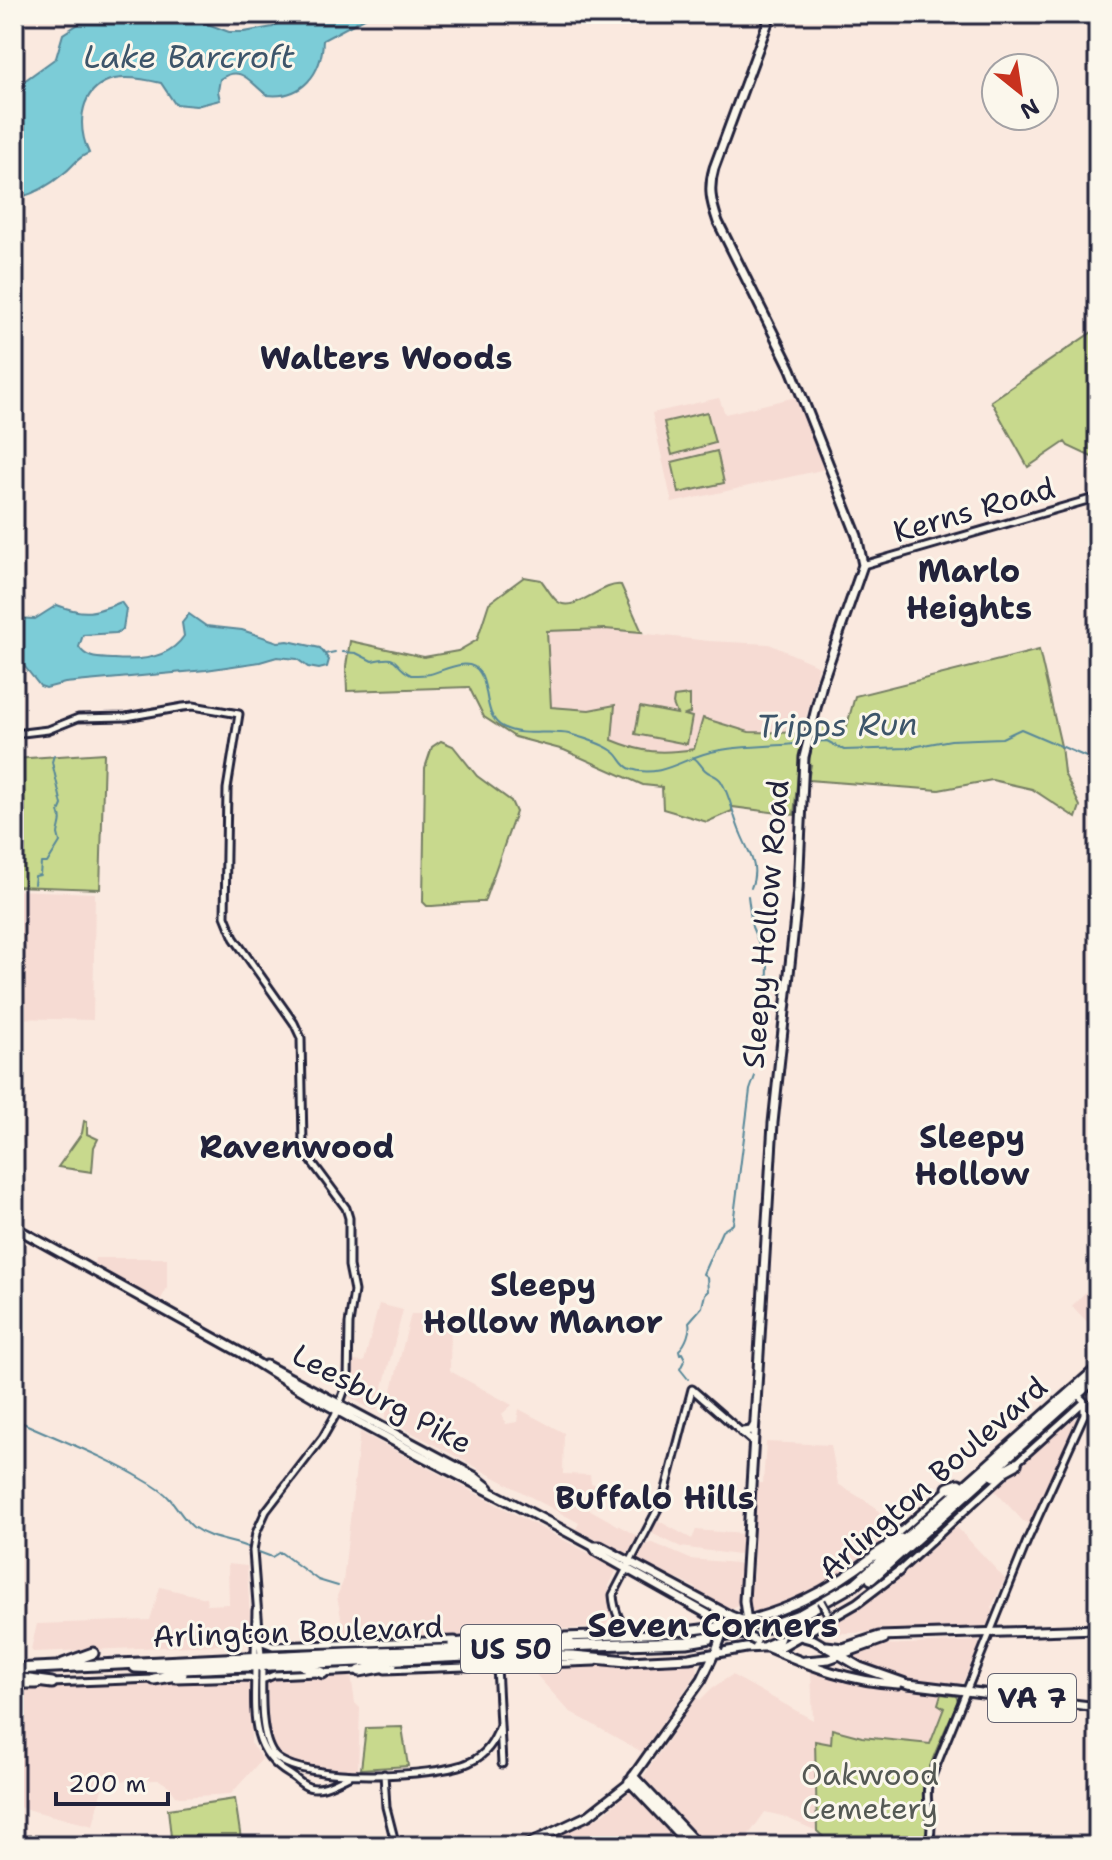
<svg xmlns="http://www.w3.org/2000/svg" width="1112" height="1860" font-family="'Shantell Sans',sans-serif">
<rect width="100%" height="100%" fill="#fae9df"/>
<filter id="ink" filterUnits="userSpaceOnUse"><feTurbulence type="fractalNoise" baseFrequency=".0125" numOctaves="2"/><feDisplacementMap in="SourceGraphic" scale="16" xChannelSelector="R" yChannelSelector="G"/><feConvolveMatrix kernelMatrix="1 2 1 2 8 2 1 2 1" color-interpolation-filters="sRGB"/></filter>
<g filter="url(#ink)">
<path fill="#f6dbd3" d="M796 397 826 469 672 503 652 413 719 398 725 414Z
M605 629 708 641 769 644 819 666 802 733 749 732 703 718 694 749 667 753 640 751 612 740 615 705 589 710 551 707 547 631Z
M14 890 95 893 93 1020 14 1018Z
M95 1258H167V1288L160 1301 94 1265Z
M1098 1279V1333L1072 1306Z
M379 1304 403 1310 377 1410H373L349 1397 352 1361 364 1362Z
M411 1314H451L450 1371 512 1405 502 1414 506 1424 517 1422 519 1409 564 1433 563 1474 590 1475 591 1483 600 1486 587 1508 637 1536 629 1552 623 1554 576 1529 579 1523 385 1418Z
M1073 1417 1077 1421 1029 1524 1023 1521 994 1490Z
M360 1432 613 1566 616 1571 609 1586 611 1612 607 1624 601 1628 559 1629 536 1634 345 1639 337 1596 343 1582Z
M766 1442 831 1445 838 1484 874 1506 896 1532 846 1573 805 1596 751 1617 748 1609 754 1565 753 1526 757 1483H763Z
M657 1520 692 1539 696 1530 743 1534 742 1551 738 1555 681 1547 653 1534 652 1529Z
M954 1524 1005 1579 991 1608 993 1611 986 1628 823 1634V1627L853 1609Z
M653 1543 690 1559 737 1563 741 1565 740 1605 728 1610 696 1593V1588L677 1579 676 1582 661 1576 639 1564 638 1558 646 1544Z
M228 1564 247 1566 250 1619 249 1640 246 1644 33 1652 31 1649 37 1624 150 1620 160 1587 206 1598 207 1605 229 1604Z
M977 1641 980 1645 962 1684 896 1677 855 1662 854 1653 882 1645Z
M694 1661 697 1664 698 1672 642 1752 569 1711 531 1669Z
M811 1671 860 1684 941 1694 938 1704 944 1707 930 1745 854 1735 832 1729 831 1744 815 1742 817 1831 782 1816 765 1812 741 1846H702L641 1780 696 1698 700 1700 712 1688 732 1675 813 1720Z
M351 1675 355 1703 360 1708 358 1772 305 1768 287 1763 274 1750 268 1735 267 1678Z
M249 1679 252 1684 251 1744 262 1759 231 1794 180 1797 176 1796 169 1786 159 1780 106 1781 103 1784 93 1826 14 1806V1688Z
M631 1790 684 1846H539L604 1814Z"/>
<path fill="#c8d98d" stroke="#757e64" stroke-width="2" d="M1098 328V460L1068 446 1065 442 1028 467 991 401Z
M707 412 715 443 672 455 664 422Z
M717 451 724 483 679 493 672 462Z
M524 577 541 580C546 586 551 596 557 601 573 615 602 582 621 585L642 632 605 629 547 631 551 707 589 710 615 705 612 740C643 753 661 754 694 749L703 718 749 732 802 733 794 815 732 807V811L707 822 663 809 662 787 643 785 564 750 515 737 484 717 469 687 347 691 346 666 350 641 424 657 458 651 477 640 489 603Z
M1039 650 1061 746 1064 773 1080 806 1076 818 1032 789 992 780 939 790 808 780 811 765H808L817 722 846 729 855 696Z
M690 695V713L685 715 692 717 687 744 635 734 640 707 677 714 673 704 674 697Z
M441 741 453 746 477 776 511 801 516 812 484 902C465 901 447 906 427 906L423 902 425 768 432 747Z
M104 753 100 889 14 886V759Z
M84 1121 87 1122V1134L98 1139 94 1147 92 1172 58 1167 82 1133Z
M941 1694 956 1696 958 1701C948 1725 924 1771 923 1797 922 1817 933 1821 925 1846H833L817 1831 815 1741 831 1744 832 1729 862 1737 930 1744 944 1708 938 1704Z
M402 1727 408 1766 361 1769 366 1728Z
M235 1799 242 1846H172L168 1809Z"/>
<path fill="#7cccd7" stroke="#588899" stroke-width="2" d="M109 14H191L205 23 229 32H244L273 27 287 14H319L322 17 337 14H372L323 40C322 74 302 99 267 95 250 83 242 64 220 79L218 91 220 100 196 106 175 104 161 83C145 79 121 74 105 82 78 95 78 129 89 153 76 158 74 166 63 174 51 184 36 193 21 197L14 191V95L20 84 56 58 63 34 91 16 100 17Z
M121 602 126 609 123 629 116 633 83 635 79 647C87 660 100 658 114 659 139 661 169 659 184 636L182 623 189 614 206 626 242 630 278 642 288 641 320 648 329 660 327 667 319 669 308 667 297 659 277 657 260 662 206 670 65 683 46 688 40 686 14 653V618L35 619 57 605C85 616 94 613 121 602Z"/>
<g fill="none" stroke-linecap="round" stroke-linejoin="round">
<path stroke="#588899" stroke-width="2" d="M342 652 356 653 372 661C403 654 390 664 411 675 417 675 424 675 430 674 443 671 470 655 480 673 490 688 483 716 503 727 523 738 547 729 569 734 583 738 602 743 614 752 621 757 622 766 631 769 654 777 675 765 695 757 728 744 768 748 803 743
M325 654 335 652
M810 742 827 741 844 750 907 748 951 740 1002 738 1021 729 1098 762
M693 757C699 761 701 766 705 770 710 775 717 775 721 781 731 797 733 817 741 834 749 854 760 865 751 888
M34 884 35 876 40 875 41 863H47L60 842 58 834C59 825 63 821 59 812L62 805 52 762 54 755
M748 896 752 927 762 950
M767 999 768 966
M764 1046 766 1005
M688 1379 680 1369 685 1359 682 1353 680 1354 679 1350C686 1344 691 1330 689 1322L702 1307 705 1294 708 1291 707 1277 703 1274 722 1231 733 1224 750 1090 755 1076
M14 1419C57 1439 103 1455 144 1480 153 1485 163 1491 169 1498 178 1508 183 1519 193 1527 211 1540 231 1540 250 1548
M256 1551 272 1557 280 1552 318 1580 338 1586"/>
<defs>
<path id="minor" d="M863 565 1098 497
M14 734 48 730 78 718 126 717 183 707 193 706 239 714 227 789 225 916 234 938 294 1023 301 1038 303 1144 309 1158 346 1208 349 1218V1266L354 1291 349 1324 348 1381 335 1416 323 1437 266 1511 256 1533 253 1551 261 1656
M1014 1465 1084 1402
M887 1543 948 1489
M899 1571 1004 1475
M632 1633C620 1627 614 1609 613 1595L664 1497 692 1389 754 1443
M612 1635 617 1628 618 1617
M261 1637 265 1643 273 1646 455 1640
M255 1656 256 1610
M255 1666C255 1708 248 1750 289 1774 294 1777 299 1782 304 1785 319 1794 337 1781 351 1775
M262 1666C262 1690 259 1736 274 1755 298 1783 438 1778 470 1762 486 1755 494 1742 500 1726
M497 1666 502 1764
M385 1670 595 1662
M175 1679 249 1677 255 1680
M262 1680 274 1675 359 1671
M51 1683 153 1679
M14 1685H37
M384 1774 386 1807 396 1846
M927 1846C937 1825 924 1807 928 1786L1027 1541 1084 1415V1401L1078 1395"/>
<path id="major" d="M14 1227 247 1356
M243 1354C356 1427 476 1482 593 1546H600L731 1616 750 1623
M266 1365 474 1476 489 1488
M742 1432 751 1431 754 1426
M593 1546 597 1552 727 1625
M747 1622 744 1601 773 1123 798 890 804 757 823 680 863 565 857 536 791 369 718 222C711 202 708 188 714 168L771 14
M559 1637C685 1633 771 1637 875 1555
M473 1642 539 1639
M765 1646 779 1640 782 1631 814 1640 860 1667 908 1684 1098 1707
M827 1646 843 1648 879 1636 1098 1629
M769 1648C811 1666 851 1682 898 1684
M627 1661 689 1658 746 1648 782 1646 857 1603 899 1571
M805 1661 829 1659 884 1639
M633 1776 699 1846
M629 1781 690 1846
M524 1846 589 1815 627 1785 702 1679 714 1654"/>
<path id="highway" d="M994 1476 1016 1464
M948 1488 959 1484 964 1488
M875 1555 900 1539
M871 1579 1093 1380
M535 1639 569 1642
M453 1644 473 1642
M498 1655 573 1656 627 1661
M63 1664 93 1653
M304 1666 323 1673
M135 1667 183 1669 488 1655
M14 1669 348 1653 687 1642 758 1630 802 1614 855 1584 1098 1368
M360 1671 392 1665
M14 1678 52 1683
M154 1679 182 1674"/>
</defs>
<use href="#minor" stroke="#22223b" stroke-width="11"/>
<use href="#major" stroke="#22223b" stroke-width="13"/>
<use href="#highway" stroke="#22223b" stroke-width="15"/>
<use href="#minor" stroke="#fbf7ec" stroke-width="5"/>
<use href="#major" stroke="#fbf7ec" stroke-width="7"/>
<use href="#highway" stroke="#fbf7ec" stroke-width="9"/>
<defs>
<path id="minor-bridge" d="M821 1601 827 1612"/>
<path id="major-bridge" d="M753 1624 782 1631
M739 1632 756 1641
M717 1648 722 1634"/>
</defs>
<use href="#minor-bridge" stroke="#22223b" stroke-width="11" stroke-linecap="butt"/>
<use href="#major-bridge" stroke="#22223b" stroke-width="13" stroke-linecap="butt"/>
<use href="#minor-bridge" stroke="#fbf7ec" stroke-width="5"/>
<use href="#major-bridge" stroke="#fbf7ec" stroke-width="7"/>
</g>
</g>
<g text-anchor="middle" stroke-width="6" stroke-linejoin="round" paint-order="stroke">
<g fill="#fbf7ec" stroke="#636270" stroke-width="2">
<rect x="461" y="1625" width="100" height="48" rx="6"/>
<rect x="988" y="1674" width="88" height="48" rx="6"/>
</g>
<g font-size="28" font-weight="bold" fill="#22223b">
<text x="511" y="1659">US 50</text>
<text x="1032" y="1708">VA 7</text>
</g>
<g font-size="30" fill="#22223b" stroke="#fbf7ec">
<text transform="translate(974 510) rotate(-16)" y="10">Kerns Road</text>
<text transform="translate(766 924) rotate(-85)" y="10">Sleepy Hollow Road</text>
<text transform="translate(382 1399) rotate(28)" y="10">Leesburg Pike</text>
<text transform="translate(933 1478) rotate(-41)" y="10">Arlington Boulevard</text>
<text transform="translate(298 1632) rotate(-2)" y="10">Arlington Boulevard</text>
</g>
<g font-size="30" fill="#545954" stroke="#fbf7ec">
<text x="870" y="1785">Oakwood<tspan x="870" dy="34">Cemetery</tspan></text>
</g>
<g font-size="32" font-style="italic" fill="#3d556a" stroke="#fbf7ec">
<text x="189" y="68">Lake Barcroft</text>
<text transform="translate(837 725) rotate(-1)" y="11">Tripps Run</text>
</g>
<g font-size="32" font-weight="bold" fill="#22223b" stroke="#fbf7ec">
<text x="386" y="369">Walters Woods</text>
<text x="969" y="582">Marlo<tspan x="969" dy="37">Heights</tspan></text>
<text x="972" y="1148">Sleepy<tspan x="972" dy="37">Hollow</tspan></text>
<text x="297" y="1158">Ravenwood</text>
<text x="543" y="1296">Sleepy<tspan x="543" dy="37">Hollow Manor</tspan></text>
<text x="655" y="1509">Buffalo Hills</text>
</g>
<g font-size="34" font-weight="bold" fill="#22223b" stroke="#fbf7ec">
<text x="713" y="1637">Seven Corners</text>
</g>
</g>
<rect width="1112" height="1860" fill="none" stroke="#fbf7ec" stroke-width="48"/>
<rect x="24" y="24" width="1064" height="1812" fill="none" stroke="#22223b" stroke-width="3" filter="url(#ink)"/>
<g transform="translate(1020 92) rotate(150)"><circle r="38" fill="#fbf7ec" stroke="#a4a2a5" stroke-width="2"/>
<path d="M0-6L14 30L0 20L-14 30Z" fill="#c8321e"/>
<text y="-12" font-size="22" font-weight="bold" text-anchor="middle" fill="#22223b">N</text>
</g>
<path d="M56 1792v12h112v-12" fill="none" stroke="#22223b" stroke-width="4"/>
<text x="68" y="1792" font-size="24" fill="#22223b" stroke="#fbf7ec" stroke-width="6" paint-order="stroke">200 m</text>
</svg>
